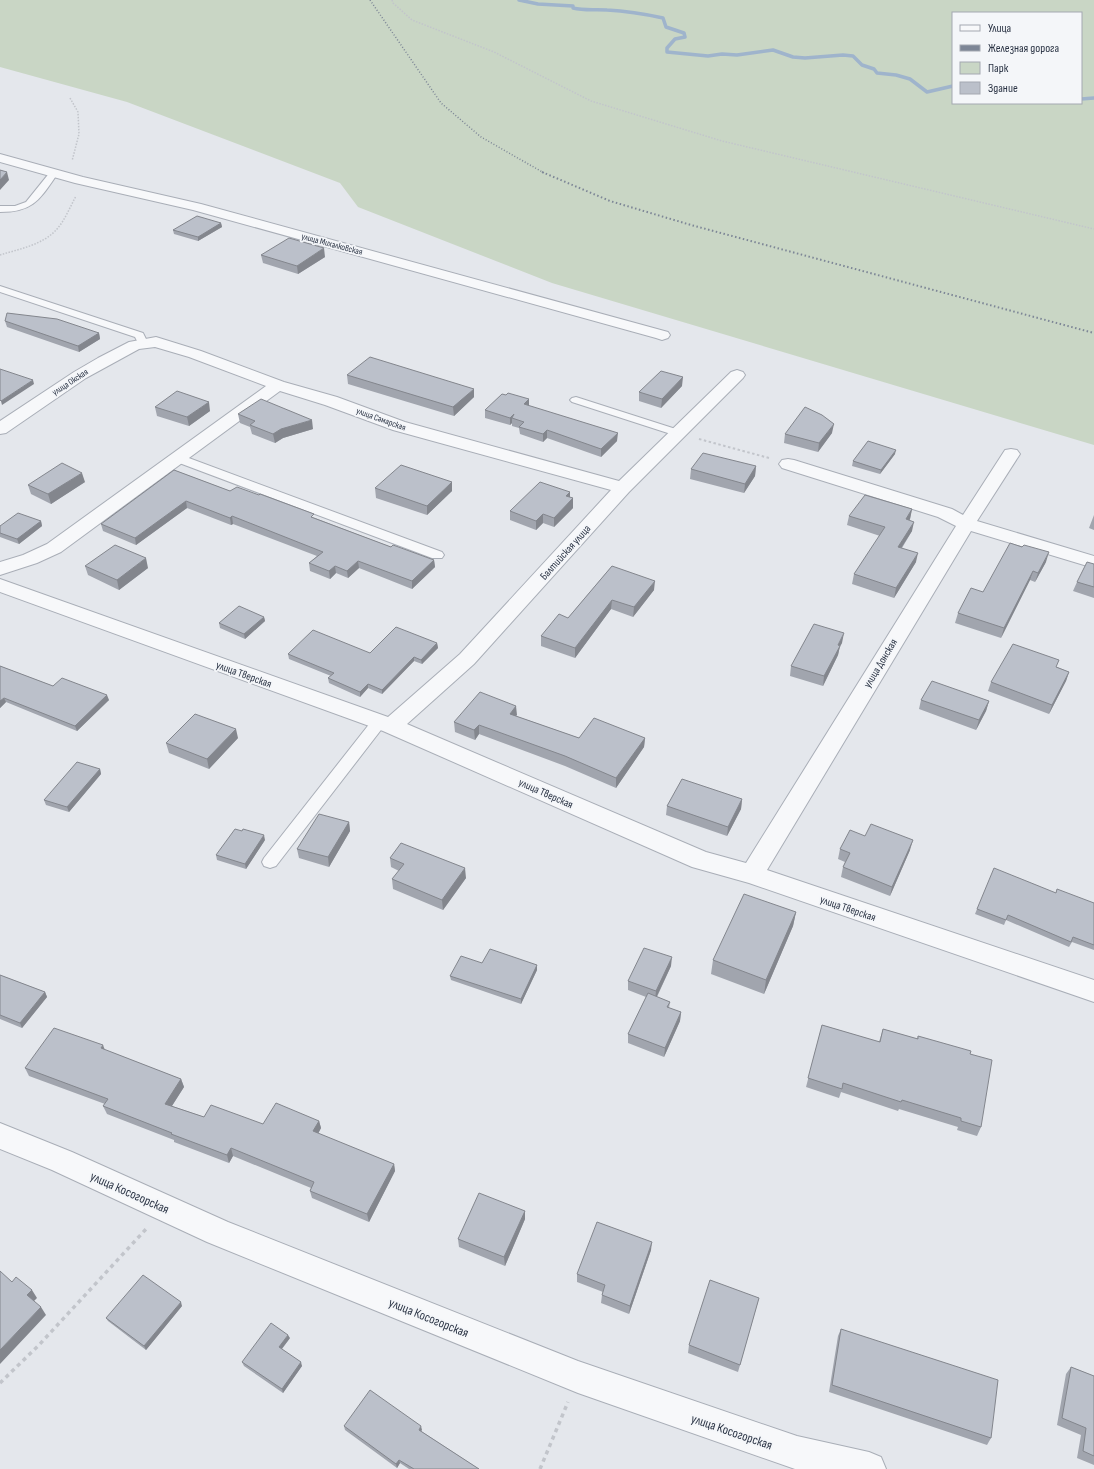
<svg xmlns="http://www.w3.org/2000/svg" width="1094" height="1469" font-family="'Sofia Sans Condensed',sans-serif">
<rect width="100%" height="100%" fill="#e4e7ec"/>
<path fill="#c9d6c5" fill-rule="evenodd" d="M0 0H1094V445L552 283 358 207 340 183 127 102 0 67ZM953 13H1081V103H953Z"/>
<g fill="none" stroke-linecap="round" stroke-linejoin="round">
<path stroke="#9fb4cc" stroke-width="3.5" d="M519 0 538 4 573 6V8C585 11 596 9 607 10 626 11 645 14 663 18L666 27 684 33 685 37 675 39 667 48V52L708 56 722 54 737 55 773 50 793 57 805 58 843 55 853 56 862 65 874 69 877 73 896 75 910 79 927 92 953 86
M1081 99 1094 98"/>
<defs>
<path id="lane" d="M54 170 58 173C40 199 34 212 0 212V206H15L26 202 51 171Z
M0 286 143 333 148 343 147 345H139L135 337 0 292Z
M576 397 682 431 684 433 682 435H674L572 402 570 400 572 398Z
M178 454 442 552 444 555 442 558H432L174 461 172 458 174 455Z
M379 717 384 718 386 722 384 726 276 866 270 868 264 866 262 862 264 858 374 718Z"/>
<path id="street" d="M0 154 83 177 201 204 668 332 670 335 668 338 662 340 656 338 193 210 75 183 0 162Z
M156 337 201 351 284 382 337 397 405 422 619 481 731 372 737 370 743 372 745 375 743 378 629 492 474 664 407 724 706 852 746 863 956 526 938 517 782 468 779 464 782 460 788 459 794 460 952 509 963 515 1005 450 1011 449 1017 450 1020 454 977 521 1094 556V568L971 531 767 870 1094 980V1002L749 883 692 867 383 731 0 592V579L388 717 460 654 611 490 393 430 325 405 280 391 61 552 37 563 0 575V562L23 555 47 544 266 386 189 357 155 347 139 349 86 378 6 433 0 434V421L74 372 98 358 129 342Z
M0 1123 72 1152 228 1222 578 1361 797 1436 869 1452 881 1457 886 1469H795L578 1393 207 1242 52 1170 0 1149Z"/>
</defs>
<use href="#lane" stroke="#a9aeb7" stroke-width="2"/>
<use href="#street" stroke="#a9aeb7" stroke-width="2"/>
<path stroke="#c2c5cb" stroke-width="1.5" stroke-dasharray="1.5 1.5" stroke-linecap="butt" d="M392 0 393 3 412 20 494 52 591 101 722 141 1094 229
M70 98 78 112 79 134 72 161
M0 255C19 249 43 245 57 229 65 220 70 207 76 196"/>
<path stroke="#c2c5cb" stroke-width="2" stroke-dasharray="2.5 2.5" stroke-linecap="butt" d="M699 439 769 458"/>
<path stroke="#c2c5cb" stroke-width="3.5" stroke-dasharray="4 4" stroke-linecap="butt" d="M0 1383 39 1345 147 1228
M540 1469 568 1402"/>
<use href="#lane" fill="#f7f8fa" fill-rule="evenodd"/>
<use href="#street" fill="#f7f8fa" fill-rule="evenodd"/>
<path stroke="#7d8696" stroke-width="1.5" stroke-dasharray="1 2" stroke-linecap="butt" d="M370 0 441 103 481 137 544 173"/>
<path stroke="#7d8696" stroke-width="2" stroke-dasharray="1.5 2.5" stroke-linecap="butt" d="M542 172 610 201 691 225 1094 333"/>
</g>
<path fill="#a1a5ae" d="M221 223 222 227 198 241 174 234 173 230Z
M261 255 325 257 298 274 263 263Z
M5 321 99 333 100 339 79 352 7 327Z
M347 375 474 397 454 416 348 384Z
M682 386 661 408 639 401V392Z
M506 395 529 399V406L617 441 601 457 547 438 543 442 520 434 519 428 512 426V423L510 425 485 418V410Z
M155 407 210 411 189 426 157 416Z
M238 414 313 429 283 438 275 443 252 434 250 427 240 423Z
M832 433 818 452 784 443 785 434Z
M895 454 880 474 852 466 853 461Z
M756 466 755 476 744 493 690 479 691 469Z
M174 470 230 491 315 518 391 547 434 560 435 567 412 589 359 568 348 578 336 573 330 579 310 571 309 563 317 556 233 524 231 525 187 508 136 545 103 531 101 524Z
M85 482 51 504 31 494 28 485Z
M375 488 452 491 427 515 376 498Z
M570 497 573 508 554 527 543 523 536 530 510 520V511Z
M912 509 910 519 909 521 912 531 902 548 916 562 894 598 852 584 854 574 880 536 847 525 849 516Z
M1094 515V530L1089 528Z
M41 521 42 526 19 544 0 537V526Z
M1046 562 1035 582 1030 580 1001 638 955 623 958 613 983 592Z
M1094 564V598L1073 591 1077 582Z
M85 566 148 568 119 590 88 575Z
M612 566 654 590 633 617 611 609 575 658 541 646V636L568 618Z
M264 617 265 621 245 639 220 628 219 623Z
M437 643 438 648 422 664 414 661 382 694 368 688 360 697 329 683 328 678 331 676 289 659 288 654 370 653Z
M842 643 840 646 838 655 823 686 790 676 791 666Z
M0 666 53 686 109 700 77 731 6 702 0 708Z
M1057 667 1069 672 1066 681 1049 714 988 691 991 682Z
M921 700 989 701 986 711 976 730 919 709Z
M516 706V716L579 738H645L644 747 616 788 565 766 479 734 475 740 455 732 454 722Z
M238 738 209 769 169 753 166 743Z
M100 769 101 774 69 812 46 805 44 800Z
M742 799 741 809 727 836 666 815 667 806Z
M349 822 350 831 329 867 299 858 297 849Z
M865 836 910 850 890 896 841 877 843 867 845 862 838 859 840 849Z
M265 840 246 869 217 860 216 855Z
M390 858 466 878 443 910 393 889 392 879 399 871 391 867Z
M1056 893 1094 903V950L1072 942 1069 947 1006 920 1004 925 975 914 977 909Z
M796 912 793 926 764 994 711 974 713 960Z
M482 963 537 965V970L521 1004 451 980 450 976Z
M671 966 657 997 670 1002 669 1008 681 1012 680 1021 664 1057 628 1043V1034L646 997 628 990V981Z
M0 975 45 992 47 997 22 1028 0 1019Z
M822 1025 879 1042 883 1029 917 1039 918 1036 970 1054 981 1127 977 1136 957 1130 958 1127 899 1109 898 1111 841 1092 839 1098 806 1087Z
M105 1050 181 1079 184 1087 172 1106 204 1117 263 1124 319 1121 321 1128 318 1134 394 1164 395 1171 369 1222 312 1198 310 1191 311 1188 233 1156 229 1163 174 1142V1140L107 1114 103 1106 105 1104 29 1076 25 1068Z
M525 1211V1219L505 1266 459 1247 458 1239Z
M651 1250 629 1314 601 1303 602 1295 603 1292 577 1282V1274Z
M759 1298 738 1372 688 1353 689 1345Z
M182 1306 146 1350 108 1321 106 1318Z
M841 1329 991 1438 987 1445 829 1392 838 1336Z
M290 1338 282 1349 302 1366 283 1393 244 1366 242 1362Z
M1071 1367 1094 1376V1465L1077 1458 1081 1435 1057 1425 1066 1374Z
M344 1426 422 1430 421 1431 479 1469H409L400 1463 397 1468 345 1430Z"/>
<path fill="#83868d" d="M7 172 9 180 0 190V180Z
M221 223 222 227 198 241V237Z
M324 248 325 257 298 274 297 266Z
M99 333 100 339 79 352 78 346Z
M683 377 682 386 661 408 662 399Z
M33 380 34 384 2 405 1 401Z
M474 389V397L454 416 453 407Z
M529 399V407L524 404Z
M209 402 210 411 189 426 187 417Z
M514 414 512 418V423L510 425V418Z
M312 420 313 429 283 438 275 443 273 434 281 429Z
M834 424 832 433 818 452 819 443Z
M547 430V438L543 442V434Z
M618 433 617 441 601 457V449Z
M896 450 895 454 880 474 881 470Z
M756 466 755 476 744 493 745 484Z
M82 473 85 482 51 504 48 494Z
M452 482V491L427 515V506Z
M570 492V501L566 496Z
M573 498V508L554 527V518Z
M186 501 187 508 136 545 135 538Z
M912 509 910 519 904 529 906 519Z
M543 514V523L536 530V521Z
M232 516 233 524 231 525 230 518Z
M41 521 42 526 19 544 17 539Z
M914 522 912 531 896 556 898 547Z
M1049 552 1046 562 1035 582 1038 573Z
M918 553 916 562 894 598 896 588Z
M146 558 148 568 119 590 117 580Z
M434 560 435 567 412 589V581Z
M358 561 359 568 348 578 347 571Z
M335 566 336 573 330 579 329 571Z
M1033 571 1030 580 1001 638 1004 628Z
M655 581 654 590 633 617 634 607Z
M612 600 611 609 575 658V648Z
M264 617 265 621 245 639 244 634Z
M844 633 842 643 836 654 838 645Z
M437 643 438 648 422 664 421 660Z
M840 646 838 655 823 686 824 676Z
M414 657V661L382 694V690Z
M1069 672 1066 681 1049 714 1052 705Z
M368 684V688L360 697V692Z
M107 695 109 700 77 731 75 726Z
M4 698 6 702 0 708V701Z
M989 701 986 711 976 730 979 720Z
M516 706 517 715 510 723V714Z
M479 725V734L475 740 474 730Z
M236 729 238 738 209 769 207 759Z
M645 738 644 747 616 788V778Z
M100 769 101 774 69 812 67 807Z
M742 799 741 809 727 836 728 827Z
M349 822 350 831 329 867 328 857Z
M264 835 265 840 246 869 245 864Z
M913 840 910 850 890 896 892 887Z
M465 868 466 878 443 910 442 900Z
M796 912 793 926 764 994 766 980Z
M672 957 671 966 655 1000 656 991Z
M537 965V970L521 1004V999Z
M45 992 47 997 22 1028 20 1023Z
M681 1012 680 1021 664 1057 665 1048Z
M103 1045 106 1053 101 1048Z
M181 1079 184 1087 168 1112 165 1104Z
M319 1121 321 1128 315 1139 313 1131Z
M231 1148 233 1156 229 1163 227 1155Z
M394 1164 395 1171 369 1222 367 1214Z
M525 1211V1219L505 1266 504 1257Z
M652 1242 651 1250 629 1314 630 1306Z
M32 1290 37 1298 32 1303 27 1295Z
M181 1302 182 1306 146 1350 144 1346Z
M41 1307 46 1315 0 1364V1350Z
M288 1335 290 1338 280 1351 279 1347Z
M301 1362 302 1366 283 1393 282 1389Z
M421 1426 422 1430 419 1433V1430Z
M399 1460 400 1463 397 1468 396 1464Z"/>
<path fill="#bbc0ca" stroke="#83868d" d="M0 170 7 172 0 180Z
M197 216 221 223 198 237 173 230Z
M289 238 324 248 297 266 261 255Z
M7 313 57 319 99 333 78 346 5 321Z
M370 357 474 389 453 407 347 375Z
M0 369 33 380 1 401 0 400Z
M661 371 683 377 662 399 639 392Z
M177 391 209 402 187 417 155 407Z
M508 393 529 399 524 404 618 433 601 449 547 430 543 434 519 427 524 422 512 418 514 414 510 418 485 410 502 394 506 395Z
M261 399 312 420 281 429 273 434 250 425 255 421 238 414Z
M805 407 822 415 834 424 819 443 785 434Z
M868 441 896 450 881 470 853 461Z
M703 453 756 466 745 484 691 469Z
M62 463 82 473 48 494 28 485Z
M401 465 452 482 427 506 375 488Z
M174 470 230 491 237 487 259 495 260 494 314 514 311 517 391 547 393 545 434 560 412 581 358 561 347 571 335 566 329 571 309 563 323 552 232 516 230 518 186 501 135 538 101 524Z
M540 482 570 492 566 496 573 498 554 518 543 514 536 521 510 511Z
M865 495 912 509 906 519 914 522 898 547 918 553 896 588 854 574 885 527 849 516Z
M18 513 41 521 17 539 0 533V526Z
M1010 543 1022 547 1024 545 1049 552 1038 573 1033 571 1004 628 958 613 971 588 983 592Z
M115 545 146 558 117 580 85 566Z
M1087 562 1094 564V587L1077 582Z
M612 566 655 581 634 607 612 600 575 648 541 636 559 614 568 618Z
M239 606 264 617 244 634 219 623Z
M814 624 844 633 838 645 840 646 824 676 791 666Z
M396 627 437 643 421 660 414 657 382 690 368 684 360 692 328 678 334 673 288 654 313 630 370 653Z
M1013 644 1059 660 1056 667 1069 672 1052 705 991 682Z
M0 666 53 686 62 678 107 695 75 726 4 698 0 701Z
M932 681 989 701 979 720 921 700Z
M480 692 516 706 510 714 579 738 594 718 645 738 616 778 565 756 479 725 474 730 454 722Z
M195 714 236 729 207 759 166 743Z
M77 762 100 769 67 807 44 800Z
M682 779 742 799 728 827 667 806Z
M319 814 349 822 328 857 297 849Z
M871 824 913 840 892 887 843 867 850 853 840 849 850 830 865 836Z
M235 829 242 831 243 829 264 835 245 864 216 855Z
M401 843 465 868 442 900 392 879 404 864 390 858Z
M994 868 1056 893 1057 889 1094 903V945L1073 937 1071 942 1008 915 1006 920 977 909Z
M744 894 796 912 766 980 713 960Z
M644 948 672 957 656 991 628 981Z
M490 949 537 965 521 999 450 976 461 956 482 963Z
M0 975 45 992 20 1023 0 1015Z
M648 993 670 1002 667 1007 681 1012 665 1048 628 1034Z
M822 1025 880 1042 883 1029 918 1039V1036L971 1051 970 1054 992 1060 981 1127 961 1121V1118L902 1100 901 1102 843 1083 842 1089 808 1078Z
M54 1028 103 1045 101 1048 181 1079 165 1104 204 1117 211 1105 263 1124 276 1103 319 1121 313 1131 394 1164 367 1214 310 1191 314 1182 231 1148 227 1155 171 1134 172 1133 103 1106 108 1099 25 1068Z
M479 1193 525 1211 504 1257 458 1239Z
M597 1222 652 1242 630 1306 602 1295 605 1285 577 1274Z
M0 1271 12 1282 16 1277 32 1290 27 1295 41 1307 0 1350Z
M143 1275 181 1302 144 1346 106 1318Z
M710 1280 759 1298 740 1365 689 1345Z
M271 1323 288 1335 279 1347 301 1362 282 1389 242 1362Z
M841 1329 998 1380 991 1438 832 1385Z
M1071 1367 1094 1376V1456L1083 1451 1086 1428 1062 1418Z
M370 1390 421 1426 419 1430 479 1469H414L399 1460 396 1464 344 1426Z"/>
<g text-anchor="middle" stroke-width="3.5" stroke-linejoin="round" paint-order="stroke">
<g font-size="9" fill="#2b3445" stroke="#f4f6f9">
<text transform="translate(332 244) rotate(15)" y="3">улица Михалковская</text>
<text transform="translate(70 382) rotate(-33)" y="3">улица Окская</text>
<text transform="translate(381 419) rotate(20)" y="3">улица Самарская</text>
</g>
<g font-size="11" fill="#2b3445" stroke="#f4f6f9">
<text transform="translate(565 552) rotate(-48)" y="4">Балтийская улица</text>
<text transform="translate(880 663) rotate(-59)" y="4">улица Донская</text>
<text transform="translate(244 674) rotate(20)" y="4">улица Тверская</text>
<text transform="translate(546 793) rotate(24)" y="4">улица Тверская</text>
<text transform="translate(848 908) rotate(19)" y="4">улица Тверская</text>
</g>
<g font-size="13" fill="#2b3445" stroke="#f4f6f9">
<text transform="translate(130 1192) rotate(24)" y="5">улица Косогорская</text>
<text transform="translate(429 1317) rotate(22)" y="5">улица Косогорская</text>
<text transform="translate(732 1431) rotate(19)" y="5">улица Косогорская</text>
</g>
</g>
<rect x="952" y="12" width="130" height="92" fill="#f4f6f9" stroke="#a4a8b1"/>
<rect x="960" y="25" width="20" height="6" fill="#f7f8fa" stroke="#a4a8b1"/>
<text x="988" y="32" font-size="12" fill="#2b3445">Улица</text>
<rect x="960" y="45" width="20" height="6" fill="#7d8696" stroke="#a4a8b1"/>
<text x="988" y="52" font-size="12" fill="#2b3445">Железная дорога</text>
<rect x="960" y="62" width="20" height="12" fill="#c9d6c5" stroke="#a4a8b1"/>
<text x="988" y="72" font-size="12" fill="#2b3445">Парк</text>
<rect x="960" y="82" width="20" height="12" fill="#bbc0ca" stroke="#a4a8b1"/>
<text x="988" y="92" font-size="12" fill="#2b3445">Здание</text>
</svg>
